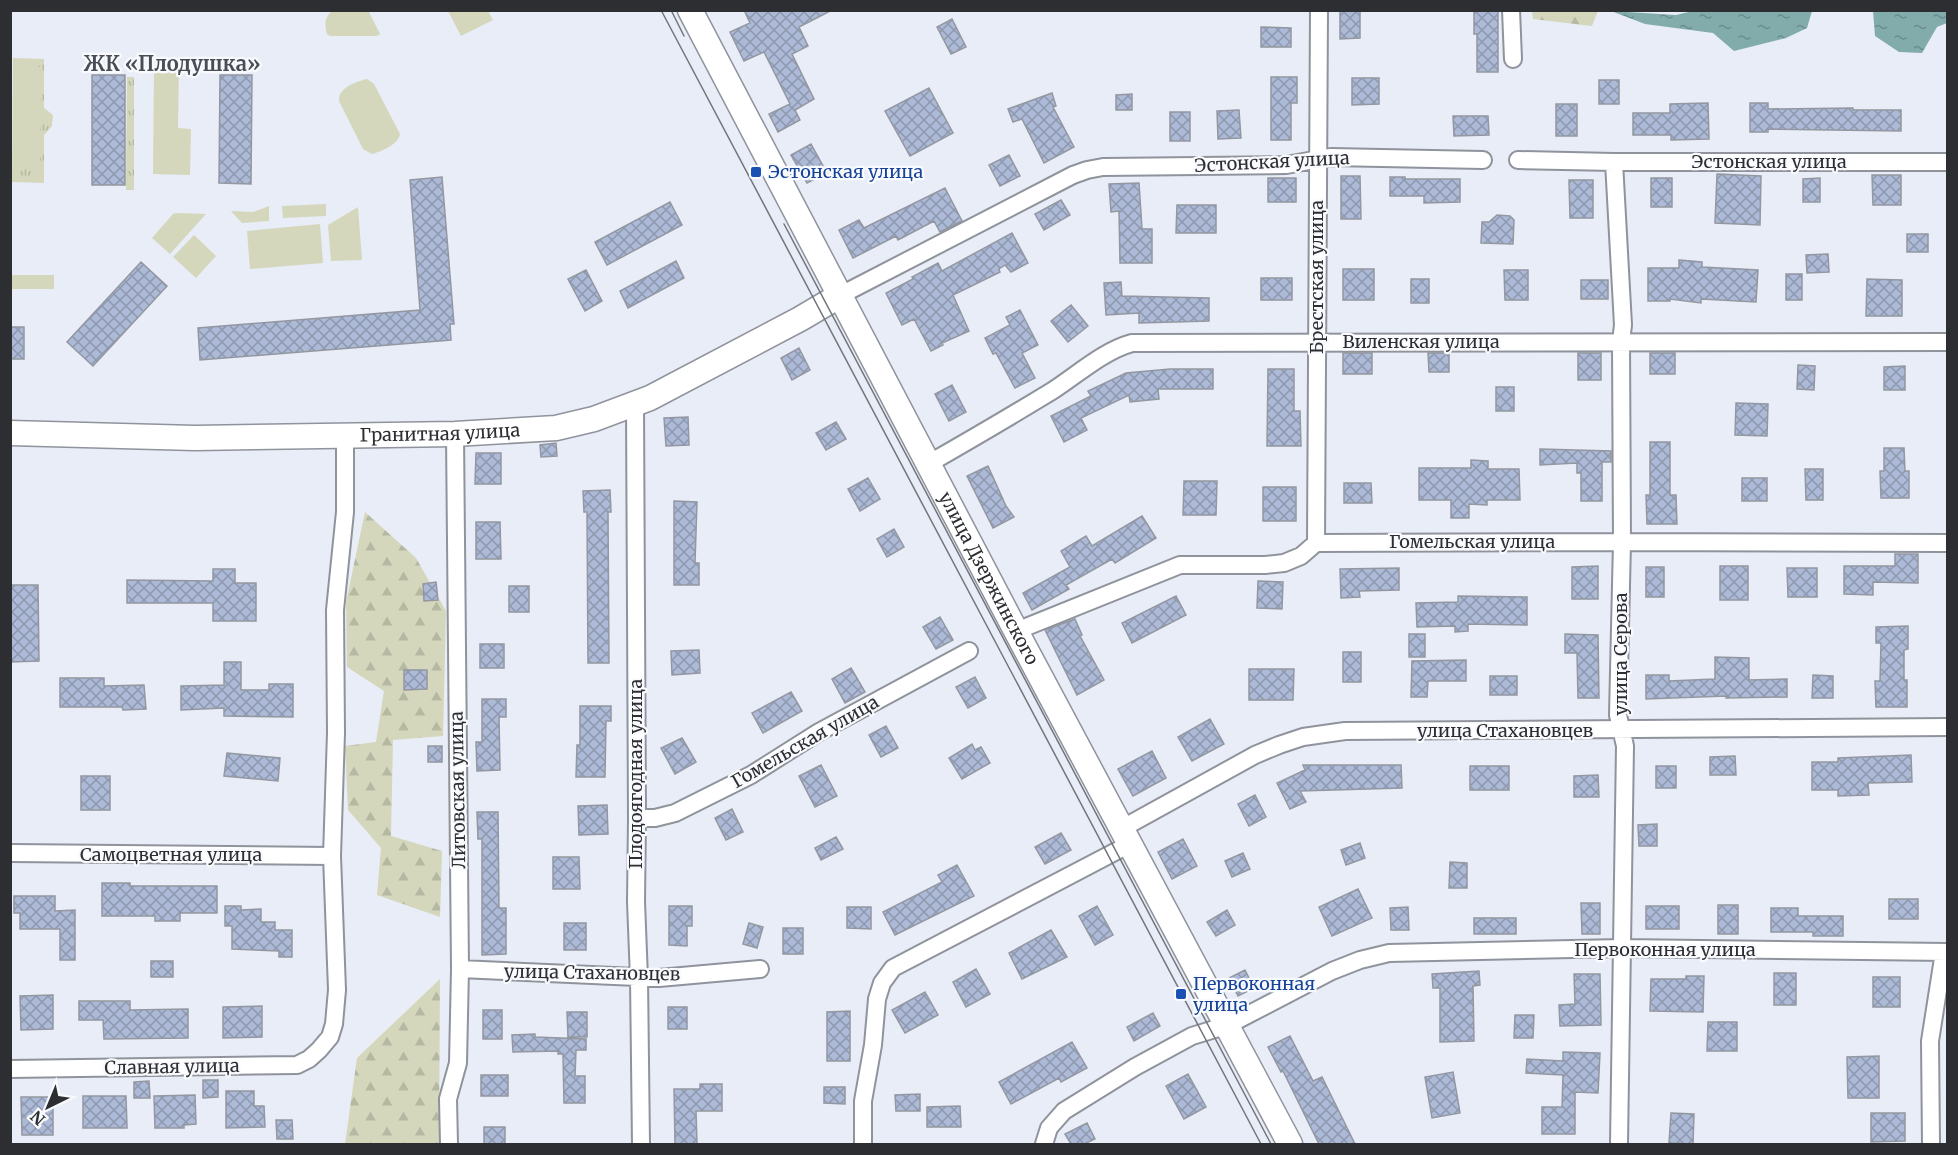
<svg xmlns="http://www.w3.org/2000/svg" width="1958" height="1155" font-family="Merriweather,serif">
<defs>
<pattern id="grass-tufts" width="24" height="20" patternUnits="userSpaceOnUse" patternTransform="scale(1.5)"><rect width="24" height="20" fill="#d4d7bb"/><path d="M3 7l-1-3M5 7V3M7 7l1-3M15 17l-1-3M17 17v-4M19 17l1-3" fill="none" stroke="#b6b9a1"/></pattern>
<pattern id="forest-firs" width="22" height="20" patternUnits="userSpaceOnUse" patternTransform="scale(1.5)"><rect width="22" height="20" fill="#d4d7bb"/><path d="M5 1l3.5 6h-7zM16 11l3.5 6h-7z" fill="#b6b9a1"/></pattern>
<pattern id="water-ripples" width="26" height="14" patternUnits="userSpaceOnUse" patternTransform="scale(1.5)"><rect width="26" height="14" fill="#82acac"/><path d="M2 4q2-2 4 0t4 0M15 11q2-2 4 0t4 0" fill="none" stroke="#6b8c8d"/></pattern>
<pattern id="building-cross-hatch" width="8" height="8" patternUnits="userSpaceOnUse" patternTransform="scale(1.5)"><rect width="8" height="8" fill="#adbad7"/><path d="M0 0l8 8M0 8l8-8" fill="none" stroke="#8d98af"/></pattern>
</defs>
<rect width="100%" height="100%" fill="#e8edf7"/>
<path fill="url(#grass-tufts)" d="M13 58 44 59V108L53 115 52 126 44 135V183L12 182Z
M127 77H134V190H126Z"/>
<path fill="url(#forest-firs)" d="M1532 11V10L1598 11 1592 26 1533 19Z
M365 512 416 558 446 611 443 736 393 740 391 836 442 851 440 917 377 895 381 848 348 810 345 746 376 742 384 691 347 667 346 602Z
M440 979 439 1144H345L357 1058Z"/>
<path fill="#d4d7bb" d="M368 10 380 34 377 36H330L327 34C324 25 325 15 333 11Z
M448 11H488L493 20 461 36Z
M18 67H41L40 164H17Z
M154 68H179L178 128 191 129 190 175 153 174Z
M367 79 374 84 400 134C398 145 382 151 372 154L363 149 339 101C338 88 355 82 367 79Z
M326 204V216L283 218 282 206Z
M269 206V221L242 223 231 211 253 212Z
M358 207 362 260 331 261 328 225Z
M177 213 206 214 170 254 152 238 173 214Z
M320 224 323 263 250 269 247 231Z
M194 235 216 256 196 278 173 257Z
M11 275H54V289H11Z"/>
<path fill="url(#water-ripples)" d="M1693 11V10L1812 11 1807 28 1786 38 1734 51 1713 33 1645 24 1611 11 1676 15Z
M1873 11H1947V23L1937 27 1922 53 1899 52 1875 36Z"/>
<path fill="url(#building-cross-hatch)" stroke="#9397a0" stroke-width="1.5" d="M744 10H832L799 27 808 46 792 54 814 99 795 110 800 120 778 132 769 114 790 104 764 52 744 61 730 32 750 23Z
M1474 10H1498V72H1477V34H1474Z
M1340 11H1360V38L1340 39Z
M952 19 966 47 951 54 937 27Z
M1261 27 1291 28V47H1261Z
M92 75H125V185H92Z
M220 75H252L251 184 219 183Z
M1271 77H1297V103H1291V140H1271Z
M1352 78H1379V104L1352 105Z
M1599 80H1619V104H1599Z
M929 88 953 133 910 156 885 111Z
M1052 93 1056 106 1053 107 1074 147 1044 163 1022 119 1013 122 1008 109Z
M1132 94V110H1116V95Z
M1708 103 1709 139 1671 140V135H1633V113H1670V104Z
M1750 103H1768V109L1853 108V110H1901V131L1768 129V132H1750Z
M1556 104H1577V136H1556Z
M1239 110 1241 138 1218 139 1217 111Z
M1170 112H1190V141H1170Z
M1453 116H1488L1489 135 1454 136Z
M811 144 827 173 807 183 791 155Z
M1009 155 1020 176 1000 186 989 165Z
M1717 174 1761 176 1760 225 1715 223Z
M1872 175H1901V205H1873Z
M1341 176H1360L1361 219H1341Z
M442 177 454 324H450L451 340 200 360 198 328 420 310 410 180Z
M1390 177H1405V179H1460V202L1424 203V196H1390Z
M1268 178H1296V202H1268Z
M1651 178H1672V207H1651Z
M1820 178V202H1803V179Z
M1569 180H1593V218H1570Z
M1139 183 1142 229H1152V263H1120L1119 211 1111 212 1109 184Z
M945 188 962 221 940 232 934 221 898 240 896 236 853 258 839 230 859 220 864 228Z
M1061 200 1070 215 1044 230 1035 214Z
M670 202 682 225 607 265 595 242Z
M1177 205H1216V233H1176Z
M1497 215 1510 216 1514 220 1513 244 1481 243 1482 222H1489Z
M1012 233 1028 263 1011 272 1005 265 999 269 1000 272 953 295 969 331 942 343 943 345 931 351 914 319 902 325 886 293 913 279 912 277 938 263 942 271Z
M1907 234H1928V252H1907Z
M1828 254 1829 272 1807 273 1806 255Z
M1679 260 1702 262V267L1758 270 1756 302 1701 299V303L1670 299V301H1648V268H1679Z
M676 261 684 278 628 308 620 291Z
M141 262 167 286 93 366 67 342Z
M1343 269H1374V300H1343Z
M586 270 602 301 585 311 568 279Z
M1504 270H1528V300H1505Z
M1786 274H1802V300H1786Z
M1261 278H1292V300H1261Z
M1411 279H1429V303H1411Z
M1867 279 1902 280V316H1866Z
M1581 280H1608V299H1581Z
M1121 282 1122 296 1209 298V321L1139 323V313L1106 315 1104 283Z
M1071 305 1088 326 1068 342 1051 321Z
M1020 310 1038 345 1022 353 1035 378 1015 388 996 353 993 354 985 338 1010 325 1006 317Z
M10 327H24V359H10Z
M799 348 810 370 792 380 781 358Z
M1343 353H1372V374H1343Z
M1428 353H1449V372H1429Z
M1578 353H1601V380H1578Z
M1650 353H1675V374H1650Z
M1798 365 1815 366 1814 390 1797 389Z
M1905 366V390H1884V367Z
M1170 369H1213V389H1158L1159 399 1130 402 1129 395 1081 418 1087 430 1064 442 1051 416 1091 396 1088 391 1126 373Z
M1268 369H1294V411H1300L1301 446H1267Z
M952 385 966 412 949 421 935 394Z
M1496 387H1514V411H1496Z
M1736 403 1768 404 1767 436 1735 435Z
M688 417 689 445 666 446 664 418Z
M836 422 846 439 826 450 816 433Z
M1650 442H1670V495H1676L1677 524H1647L1646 495H1650Z
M556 443 557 456 541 457 540 445Z
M1884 448H1904L1905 471H1909V498H1881L1880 471H1884Z
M1540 449 1611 451V462H1602V501H1581V473H1577V463L1540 465Z
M476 453H501V484H475Z
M1471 460 1488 461V469H1519L1520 500H1487V505L1469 504V518H1451V500H1419V468H1471Z
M988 466 1006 506 1014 517 993 528 967 476Z
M1805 469H1823V500H1806Z
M868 478 880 499 860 511 848 489Z
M1742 478H1767V501H1742Z
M1184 481H1217L1216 515H1183Z
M1344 483H1371L1372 503H1344Z
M1263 487H1296V521H1263Z
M610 490 611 512H608L609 663H588L587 512H584L583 491Z
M674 501 697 502 695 563H699V585H674Z
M1142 516 1156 538 1115 563 1112 559 1066 585 1069 589 1032 610 1023 593 1070 567 1061 551 1086 536 1092 546Z
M476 522H500L501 559H476Z
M894 529 904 547 887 557 877 539Z
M1895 554H1918V583L1873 582V595L1844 594V566H1895Z
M1598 566V599H1572V567Z
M1720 566H1748V600H1720Z
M1646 567H1664V597H1646Z
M1399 568V590L1359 591 1360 597 1341 598 1340 569Z
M1787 568H1817V597H1788Z
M213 569H235V583H256V621H213V603H127V580L213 581Z
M1258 581 1283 582 1282 609 1257 608Z
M436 582 438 600 424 601 423 584Z
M10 585H38L39 661 10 662Z
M509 586H529V612H509Z
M1176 596 1186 615 1132 643 1122 623Z
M1458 596 1527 597V625L1468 624V631L1455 632V626L1417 627 1416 603 1458 602Z
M940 617 953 640 936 649 923 627Z
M1075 619 1082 635 1080 636 1104 680 1077 695 1045 630Z
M1908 626V649L1904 650V680H1907V707H1876L1875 681H1880L1881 643H1876V627Z
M1409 634H1425V657H1409Z
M1565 634 1598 635 1599 698H1578L1577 653H1565Z
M480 644H504V668H480Z
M699 650 700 673 672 675 671 651Z
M1343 652H1361V682H1343Z
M1715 657 1749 658V680L1787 679V697L1726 698V696L1646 699V675H1669V681L1715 679Z
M1466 660V681H1428L1427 697H1411L1412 661Z
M224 662H241V690H269V684H293V717L224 716V708L181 710V686L224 685Z
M851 668 865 692 845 703 832 679Z
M1249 669H1294L1293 700H1249Z
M404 670H427V689L404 690Z
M1813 675 1833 676V698H1812Z
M1490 676H1517V695H1490Z
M975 677 986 698 968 708 956 687Z
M60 678H104V686L144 685 146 709 123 710 122 707H60Z
M791 692 802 711 763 733 752 713Z
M482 699H506V717H499L500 770 477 771 476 742H482Z
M580 706H611V721H606L605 777H576L577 745H580Z
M1210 719 1224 744 1192 761 1178 737Z
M886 726 898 748 881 757 869 735Z
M682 738 696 762 675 774 661 748Z
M972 744 975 750 981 747 990 763 962 779 949 758Z
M428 746H442V762H428Z
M1152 751 1166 778 1133 796 1118 769Z
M227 753 280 758 278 781 224 776Z
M1911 755 1912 782 1868 783 1869 795 1838 796V790H1812V762H1838V758Z
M1735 756 1736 775H1710V757Z
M821 765 837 796 815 807 799 776Z
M1303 765H1401L1402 788 1300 791 1306 802 1290 809 1277 783 1305 770Z
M1470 766H1509V790H1470Z
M1656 766H1676V788H1656Z
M1598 775 1599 797H1574V776Z
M81 776H110V810H81Z
M1255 795 1266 817 1249 826 1238 804Z
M607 805 608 834 579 835 578 806Z
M732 809 743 832 726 840 715 818Z
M477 812H498L499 908H506V954L482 955V839H478Z
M1657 824V846H1639L1638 825Z
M1061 833 1071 850 1045 864 1035 847Z
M836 837 843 849 821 860 815 848Z
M1183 839 1197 866 1172 879 1158 852Z
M1360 843 1365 858 1346 865 1341 850Z
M1243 853 1250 869 1232 877 1225 861Z
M553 857H579L580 889H553Z
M1450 862 1467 863V888H1449Z
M957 865 974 896 895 935 883 912 942 882 938 875Z
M102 883H130V886H217V913H180V921H155V916H102Z
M1358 889 1372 918 1332 936 1319 907Z
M14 896H55V911L75 910V960H60V929H20V913H14Z
M1889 899H1918V919H1889Z
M1581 903H1600V934H1582Z
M1718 905H1738V934H1718Z
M225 906H241V910L261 909V922H275V930H292V957H279V951L232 949V926H225Z
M669 906H692V926H687V946L669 945Z
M1097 906 1113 935 1095 945 1079 916Z
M1646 906H1679V929H1646Z
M847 907H871V929L847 928Z
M1408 907 1409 930H1391L1390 908Z
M1771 908H1798V916H1843V936H1813V932H1771Z
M1227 910 1235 925 1216 936 1207 922Z
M1474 918H1516V934H1474Z
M564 923H586V950H564Z
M749 923 763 927 757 948 743 944Z
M783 928H803V954H783Z
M1051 930 1067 957 1022 979 1009 953Z
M151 961H173V977H151Z
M976 969 990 994 966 1007 953 982Z
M1245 970 1254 988 1238 996 1229 978Z
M1479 971 1480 985 1473 986 1474 1041 1440 1042V988H1433L1432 974Z
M1774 973H1796V1005H1774Z
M1574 974H1600L1601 1025 1560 1026 1559 1005 1575 1004Z
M1686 976H1704L1703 1012 1650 1011 1651 979H1686Z
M1873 977H1900V1007H1873Z
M925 992 938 1015 905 1033 892 1010Z
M53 995V1029L21 1030 20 996Z
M79 1001H130V1010L188 1009V1038L104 1039 103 1020H79Z
M262 1006V1037L223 1038V1007Z
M668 1007H687V1029H668Z
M483 1010H502V1039H483Z
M850 1011V1061H827V1012Z
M567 1012H587V1037H568Z
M1153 1013 1160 1026 1134 1041 1127 1027Z
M1515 1015H1534L1533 1038H1514Z
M1708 1022H1737V1051H1707Z
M535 1034V1037L586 1039V1050H576L575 1076H585V1103H564L563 1054H558V1051L513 1052 512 1035Z
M1290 1036 1313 1081 1322 1077 1355 1144H1319L1283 1071 1281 1072 1268 1047Z
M1072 1042 1087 1068 1061 1082 1059 1078 1011 1104 999 1082Z
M1563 1052 1600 1053 1598 1093 1575 1092V1134H1542V1107H1562L1563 1075 1526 1073 1527 1059 1563 1061Z
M1879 1056V1098H1848L1847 1057Z
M1453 1072 1460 1113 1432 1118 1425 1077Z
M1188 1074 1206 1107 1184 1119 1166 1086Z
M481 1075H508V1096H481Z
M203 1080H218V1097L203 1098Z
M149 1081 150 1098H134V1082Z
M700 1084H722V1111H696L697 1144H675L674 1089H700Z
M824 1087H845V1104L824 1103Z
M226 1091H254V1106H264L265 1127 226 1128Z
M920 1094V1111H896L895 1095Z
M195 1095 196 1124 184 1125V1128H155L154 1096Z
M83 1096H126L127 1128H83Z
M21 1097H53V1135H22Z
M960 1106 961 1127H927V1107Z
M1671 1113 1694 1114 1693 1144 1669 1143Z
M1871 1113H1905V1141L1871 1142Z
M276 1120H292L293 1139H277Z
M1087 1123 1095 1139 1084 1144H1071L1065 1134Z
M484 1127H505V1144H484Z"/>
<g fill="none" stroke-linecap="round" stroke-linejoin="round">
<defs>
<path id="street" d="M1511 10 1513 59
M1518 160 1614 162H1948
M1614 162 1623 325 1621 342 1622 542 1618 715 1625 746 1619 1144
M839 296 1073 175 1087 170 1103 167 1286 165 1331 157 1483 160
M635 404 637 818 636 902 639 978 641 1144
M928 464C970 440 1011 416 1052 391 1077 375 1103 351 1132 343L1948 342
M1316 543 1319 10
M1016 631 1180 565H1265L1284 563 1301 556 1316 543 1622 542 1948 543
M637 818H655L675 813 751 775 819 732 969 651
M1121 829 1255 755 1279 745 1303 737 1345 731 1948 727
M10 853 332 856
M460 969 659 978 760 969
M10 1069 297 1065 309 1059 319 1050 330 1037 334 1024 337 990 332 856 336 733 335 610 345 512V436
M449 1144 448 1099 458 1063 460 969 455 434
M863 1144V1101L873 1045 877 999 882 983 893 968 1130 844
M1044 1144 1049 1128 1064 1111 1135 1067 1192 1036 1228 1025 1332 971 1360 960 1389 953 1622 948 1948 952
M1931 1144 1930 1041 1944 952"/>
<g id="secondary">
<path id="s1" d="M690 10 1016 631 1290 1144"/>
<path id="s2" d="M10 433 195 438 455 434 556 428 594 419 650 398 800 319 839 296"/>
</g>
</defs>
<use href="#street" stroke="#8f939c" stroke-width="20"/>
<use href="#secondary" stroke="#8f939c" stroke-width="27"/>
<use href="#street" stroke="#fff" stroke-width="16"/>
<use href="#secondary" stroke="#fff" stroke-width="24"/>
<path stroke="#73757b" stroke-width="1.5" d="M661 10 1261 1144
M671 10 684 36
M784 224 1271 1144"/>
</g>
<g fill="#1a4fb4" stroke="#f8fafe" stroke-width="2">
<rect x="750" y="166" width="12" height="12" rx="3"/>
<rect x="1175" y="988" width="12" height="12" rx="3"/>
</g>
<g text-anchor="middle" stroke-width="4.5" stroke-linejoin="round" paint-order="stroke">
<g font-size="18" fill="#2d2e32" stroke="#f8fafe">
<text transform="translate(1272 162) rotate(-3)" y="6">Эстонская улица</text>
<text x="1769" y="168">Эстонская улица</text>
<text transform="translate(1317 277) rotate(-90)" y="6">Брестская улица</text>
<text x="1421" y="348">Виленская улица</text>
<text dy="6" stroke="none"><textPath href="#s2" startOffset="430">Гранитная улица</textPath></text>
<text x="1472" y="548">Гомельская улица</text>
<text dy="6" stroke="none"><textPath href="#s1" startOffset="642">улица Дзержинского</textPath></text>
<text transform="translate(1621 654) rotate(-90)" y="6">улица Серова</text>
<text x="1505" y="737">улица Стахановцев</text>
<text transform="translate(805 742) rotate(-30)" y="6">Гомельская улица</text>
<text transform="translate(636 774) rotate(-90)" y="6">Плодоягодная улица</text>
<text transform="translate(458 790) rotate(-91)" y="6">Литовская улица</text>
<text x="171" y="861">Самоцветная улица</text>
<text x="1665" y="956">Первоконная улица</text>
<text transform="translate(592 973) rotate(1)" y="6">улица Стахановцев</text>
<text transform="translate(172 1067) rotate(-1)" y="6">Славная улица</text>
</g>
<g font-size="18" fill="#164399" stroke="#f8fafe" text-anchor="start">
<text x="768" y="178">Эстонская улица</text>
<text x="1193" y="990">Первоконная<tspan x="1193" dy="21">улица</tspan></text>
</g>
<g font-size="20" font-weight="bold" fill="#494d55" stroke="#f8fafe">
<text x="172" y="71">ЖК «Плодушка»</text>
</g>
</g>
<rect width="1958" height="1155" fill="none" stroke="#2d2e32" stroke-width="24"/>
<g transform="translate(48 1107) rotate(223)" stroke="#f8fafe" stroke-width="4.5" paint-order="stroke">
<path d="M0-4.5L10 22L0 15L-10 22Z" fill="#2d2e32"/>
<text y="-9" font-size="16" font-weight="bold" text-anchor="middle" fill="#2d2e32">N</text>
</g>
</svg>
